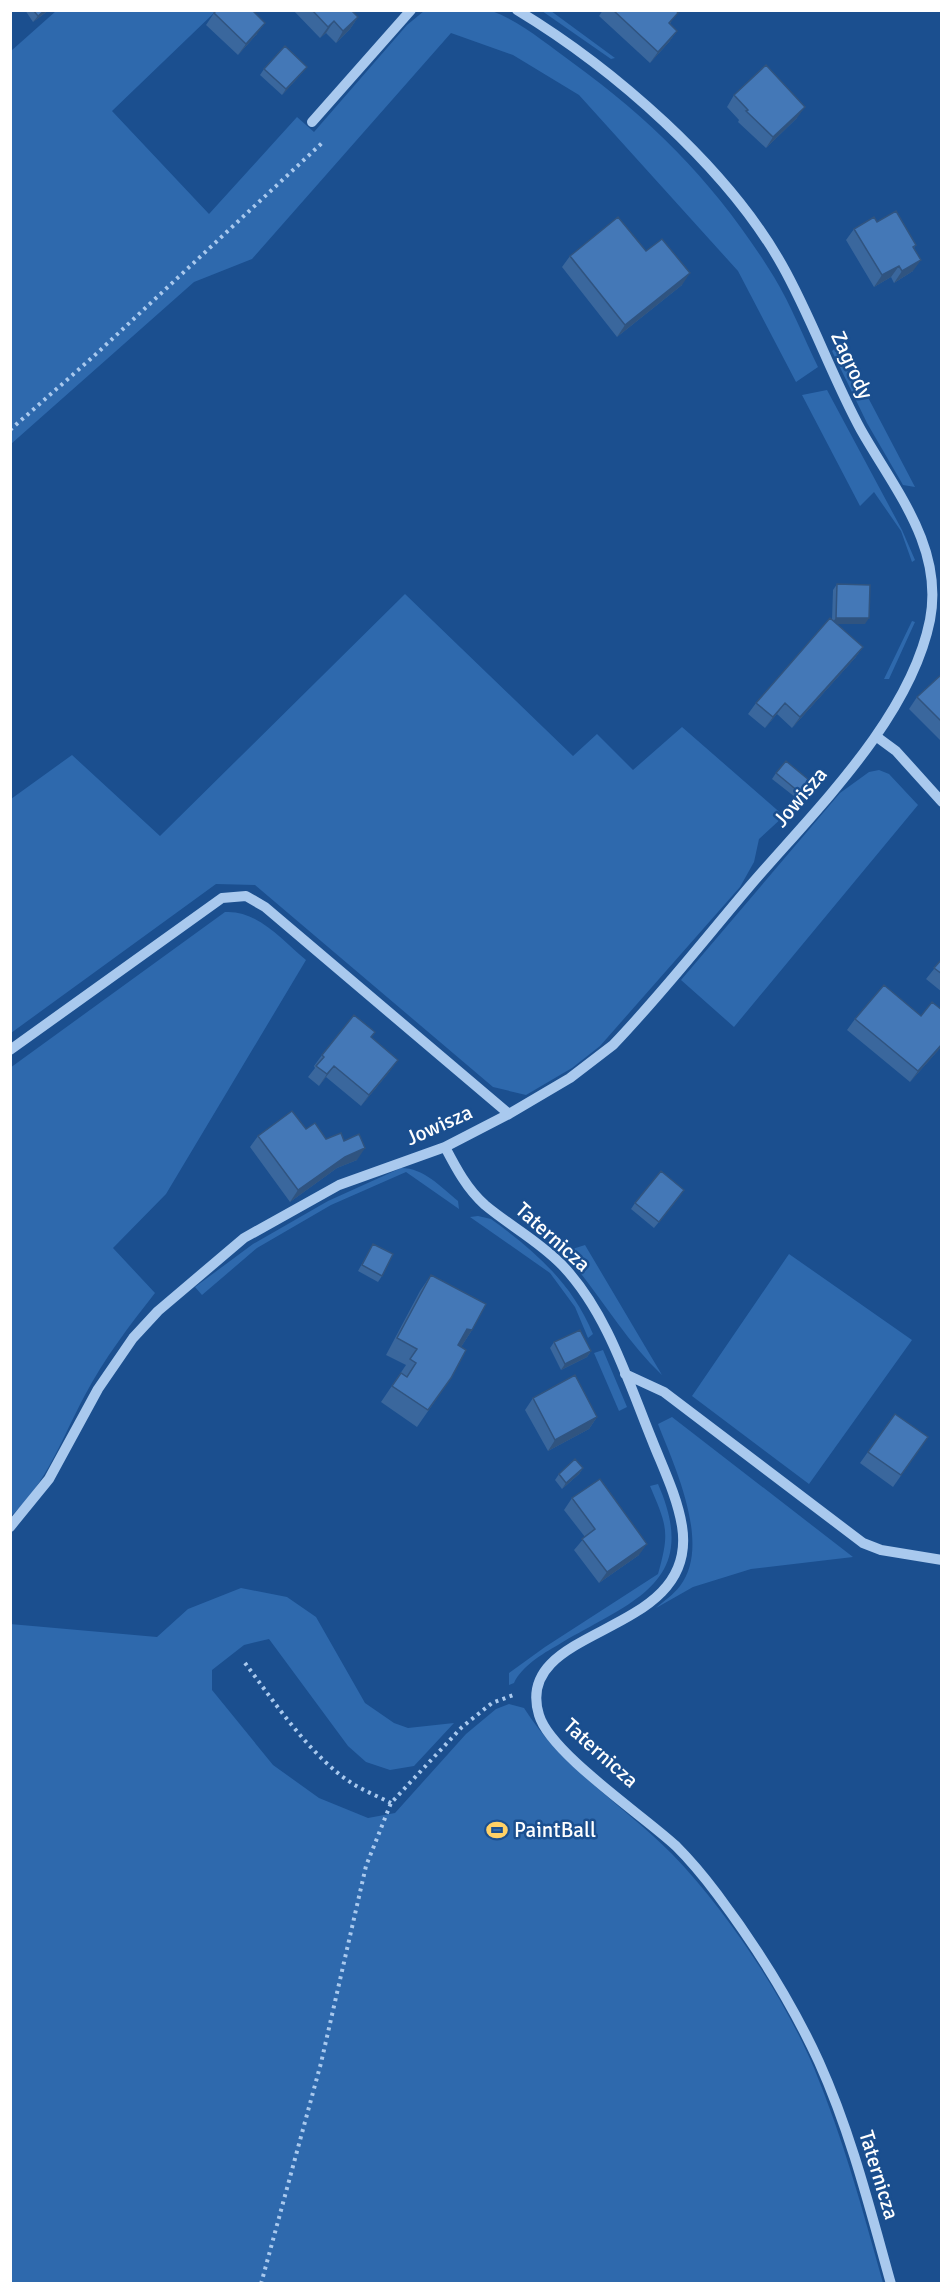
<svg xmlns="http://www.w3.org/2000/svg" width="952" height="2294" font-family="Signika,sans-serif">
<rect width="100%" height="100%" fill="#1b4f8f"/>
<path fill="#2e69ad" d="M56 11H216L112 111 209 214 297 117 314 132 407 25 424 11C441 10 477 6 492 11 521 22 548 45 573 63 656 123 720 189 774 277 791 305 804 338 818 367L796 382 738 271 579 95 513 55 451 33 252 259 194 282 11 444V51Z
M542 11H551L615 58 611 59Z
M840 344 915 487 903 485 867 423 832 351Z
M827 390 902 530 915 560 912 562 901 531 874 492 860 506 802 395Z
M405 594 573 756 597 734 633 770 682 727 784 816 759 839 754 862 740 887 600 1046 572 1068 526 1095 493 1087 255 885 216 884 11 1033V799L72 755 160 836Z
M912 621 915 622 889 679H884Z
M879 770 889 774 918 805 734 1027 681 980 840 793 869 772Z
M225 912C258 910 282 940 306 960L166 1194 113 1248 155 1293C129 1326 104 1359 85 1395 63 1436 46 1485 11 1516L10 1068Z
M401 1168C424 1168 441 1187 458 1201L459 1209 406 1172 331 1205 257 1248 202 1295 195 1287 253 1244 328 1201Z
M478 1216 491 1219C535 1251 572 1283 593 1334L588 1338 575 1307 550 1273 470 1217Z
M585 1245 662 1375C623 1338 598 1291 563 1252Z
M789 1254 912 1340 809 1484 692 1396Z
M603 1350 627 1407 619 1411 594 1353Z
M672 1417 853 1557 751 1569 693 1587 656 1608C664 1601 674 1594 680 1586 712 1545 674 1465 658 1424Z
M658 1484C702 1584 631 1601 558 1645 542 1654 522 1666 514 1683L509 1685V1673L545 1647 658 1574C670 1532 667 1526 650 1486Z
M241 1588 287 1597 316 1617 365 1703 394 1723 408 1728 454 1723 414 1766 390 1770 366 1762 348 1746 269 1639 244 1645 212 1670V1690L273 1765 319 1798 368 1818 395 1813 466 1734 496 1709 509 1704 524 1708C561 1767 623 1805 672 1854 727 1911 783 1995 814 2068 843 2138 863 2211 883 2283H11L10 1624 157 1637 188 1609Z"/>
<g fill="none" stroke-linecap="round" stroke-linejoin="round">
<path stroke="#a9c9ee" stroke-width="4" stroke-dasharray="3 4.5" stroke-linecap="butt" d="M10 430 94 356 322 143
M245 1663C275 1703 311 1757 353 1784 365 1791 379 1797 391 1803
M261 2284 321 2063 366 1866 391 1803 462 1727 492 1703 516 1694"/>
<path stroke="#a9c9ee" stroke-width="10" d="M312 122 411 10
M877 737 896 751 942 802
M10 1050 222 898 246 896 265 907 509 1114
M445 1147C456 1168 467 1189 485 1205 510 1226 539 1241 562 1265 607 1312 628 1381 652 1440 663 1468 677 1496 682 1526 700 1639 511 1623 539 1715 550 1753 644 1816 676 1846 690 1860 705 1878 717 1894 756 1946 792 2003 819 2062 851 2133 870 2209 891 2284
M625 1374 664 1392 863 1543 881 1550 942 1560
M10 1527 49 1479 98 1389 133 1338 158 1311 244 1238 339 1185 445 1147 509 1114 570 1078 613 1045C661 995 704 940 749 887 813 812 910 720 930 620 944 547 895 490 861 430 832 377 812 318 782 265 727 167 613 68 517 10"/>
</g>
<path fill="#3a679d" d="M25 10H49L33 22Z
M293 10H351L358 17 350 29 336 43 326 33 320 38Z
M603 10H676L670 24 677 31 669 42 650 63 599 16Z
M214 13 257 34 238 55 206 25Z
M264 69 303 72 282 95 260 75Z
M734 95 797 118 766 148 738 122 739 120 727 107Z
M877 222 916 245 914 248 913 271 894 283 891 277 874 287 846 240 854 229Z
M646 251 682 285 617 337 562 267 570 256Z
M837 584 865 624H836L863 647 855 658 792 728 777 714 765 728 748 714 756 703 832 620 833 590Z
M942 674V739L940 740 909 709 917 697Z
M776 773 805 786 795 797 772 779Z
M942 959V992L926 979Z
M942 1010V1046L910 1082 847 1030 855 1019 921 1016Z
M371 1037 390 1071 361 1106 326 1077 319 1086 308 1077 315 1068 314 1066 322 1055Z
M258 1136 344 1141 357 1160 337 1168 290 1202 250 1147Z
M680 1196 654 1228 631 1209 635 1203Z
M373 1244 382 1276 378 1282 358 1271Z
M431 1275 472 1330 461 1347 451 1378 417 1427 381 1402 406 1365 386 1355 420 1291Z
M554 1342 591 1351 587 1357 561 1370 550 1348Z
M533 1398 597 1417 589 1429 548 1451 525 1410Z
M895 1414 928 1437 893 1487 860 1463Z
M583 1468 579 1474 562 1489 555 1480 559 1474Z
M572 1498 639 1555 599 1583 574 1550 585 1537 564 1510Z"/>
<path fill="#305480" d="M45 10H49L33 22 38 16Z
M358 17 350 29 336 43 343 31Z
M334 21 326 33 320 38 328 27Z
M265 23 257 34 238 55 246 44Z
M677 31 669 42 650 63 658 52Z
M307 67 303 72 282 95 286 89Z
M805 107 797 118 766 148 773 137Z
M921 260 913 271 894 283 902 271Z
M899 266 891 277 874 287 882 275Z
M690 273 682 285 617 337 625 325Z
M836 618H869L865 624H831Z
M863 647 855 658 792 728 800 717Z
M785 703 777 714 765 728 773 717Z
M942 1044V1046L910 1082 918 1071Z
M398 1060 390 1071 361 1106 369 1095Z
M334 1066 326 1077 319 1086 327 1074Z
M365 1148 357 1160 337 1168 290 1202 298 1190 345 1157Z
M467 1329 472 1330 461 1347 456 1345Z
M591 1351 587 1357 561 1370 565 1364Z
M597 1417 589 1429 548 1451 555 1440Z
M583 1468 579 1474 562 1489 566 1483Z
M647 1544 639 1555 599 1583 607 1572Z"/>
<path fill="#4478b7" stroke="#305480" stroke-width="1.5" d="M33 10H45L38 16Z
M217 10H252L265 23 246 44 214 13Z
M312 10H351L358 17 343 31 334 21 328 27Z
M613 10H676L678 13 669 23 677 31 658 52Z
M285 46 307 67 286 89 264 69Z
M766 65 805 107 773 137 746 111 748 110 734 95Z
M896 211 916 245 913 247 921 260 902 271 899 266 882 275 854 229 874 217 877 222Z
M618 217 646 251 662 239 690 273 625 325 570 256Z
M837 584 870 585 869 618H836Z
M830 618 863 647 800 717 785 703 773 717 756 703Z
M942 674V722L917 697Z
M786 761 809 780 799 792 776 773Z
M942 959V974L934 968Z
M884 985 921 1016 932 1002 942 1010V1044L918 1071 855 1019Z
M354 1015 375 1032 371 1037 398 1060 369 1095 334 1066 327 1074 316 1066 324 1057 322 1055Z
M292 1111 306 1129 315 1123 326 1139 341 1133 344 1141 359 1134 365 1148 345 1157 298 1190 258 1136Z
M661 1171 684 1190 659 1222 635 1203Z
M373 1244 393 1254 382 1276 362 1265Z
M431 1275 486 1304 472 1330 467 1329 458 1345 466 1350 451 1378 428 1410 392 1386 401 1373 407 1377 416 1363 410 1359 417 1349 397 1338Z
M580 1330 591 1351 565 1364 554 1342Z
M575 1375 597 1417 555 1440 533 1398Z
M895 1414 928 1437 901 1475 868 1452Z
M575 1459 583 1468 566 1483 559 1474Z
M600 1479 647 1544 607 1572 582 1539 595 1529 572 1498Z"/>
<defs>
<symbol id="stadium-bare" viewBox="-9 -9 18 18"><path d="M0-5a6.5 5 0 1 0 0 10a6.5 5 0 1 0 0-10ZM-3.5-1.8h7v3.6h-7Z" fill="#ffd166" stroke="#1b4f8f" stroke-width="2.5" paint-order="stroke"/></symbol>
</defs>
<g fill-rule="evenodd">
<use href="#stadium-bare" x="482" y="1815" width="30" height="30"/>
</g>
<g text-anchor="middle" stroke-width="5" stroke-linejoin="round" paint-order="stroke">
<g font-size="21" fill="#fff" stroke="#1b4f8f">
<text transform="translate(852 365) rotate(65)" y="7">Zagrody</text>
<text transform="translate(800 797) rotate(-50)" y="7">Jowisza</text>
<text transform="translate(439 1125) rotate(-24)" y="7">Jowisza</text>
<text transform="translate(553 1237) rotate(42)" y="7">Taternicza</text>
<text transform="translate(601 1753) rotate(42)" y="7">Taternicza</text>
<text transform="translate(879 2175) rotate(73)" y="7">Taternicza</text>
</g>
<g font-size="21" fill="#fff" stroke="#1b4f8f" text-anchor="start">
<text x="514" y="1837">PaintBall</text>
</g>
</g>
<rect width="952" height="2294" fill="none" stroke="#ffffff" stroke-width="24"/>
</svg>
